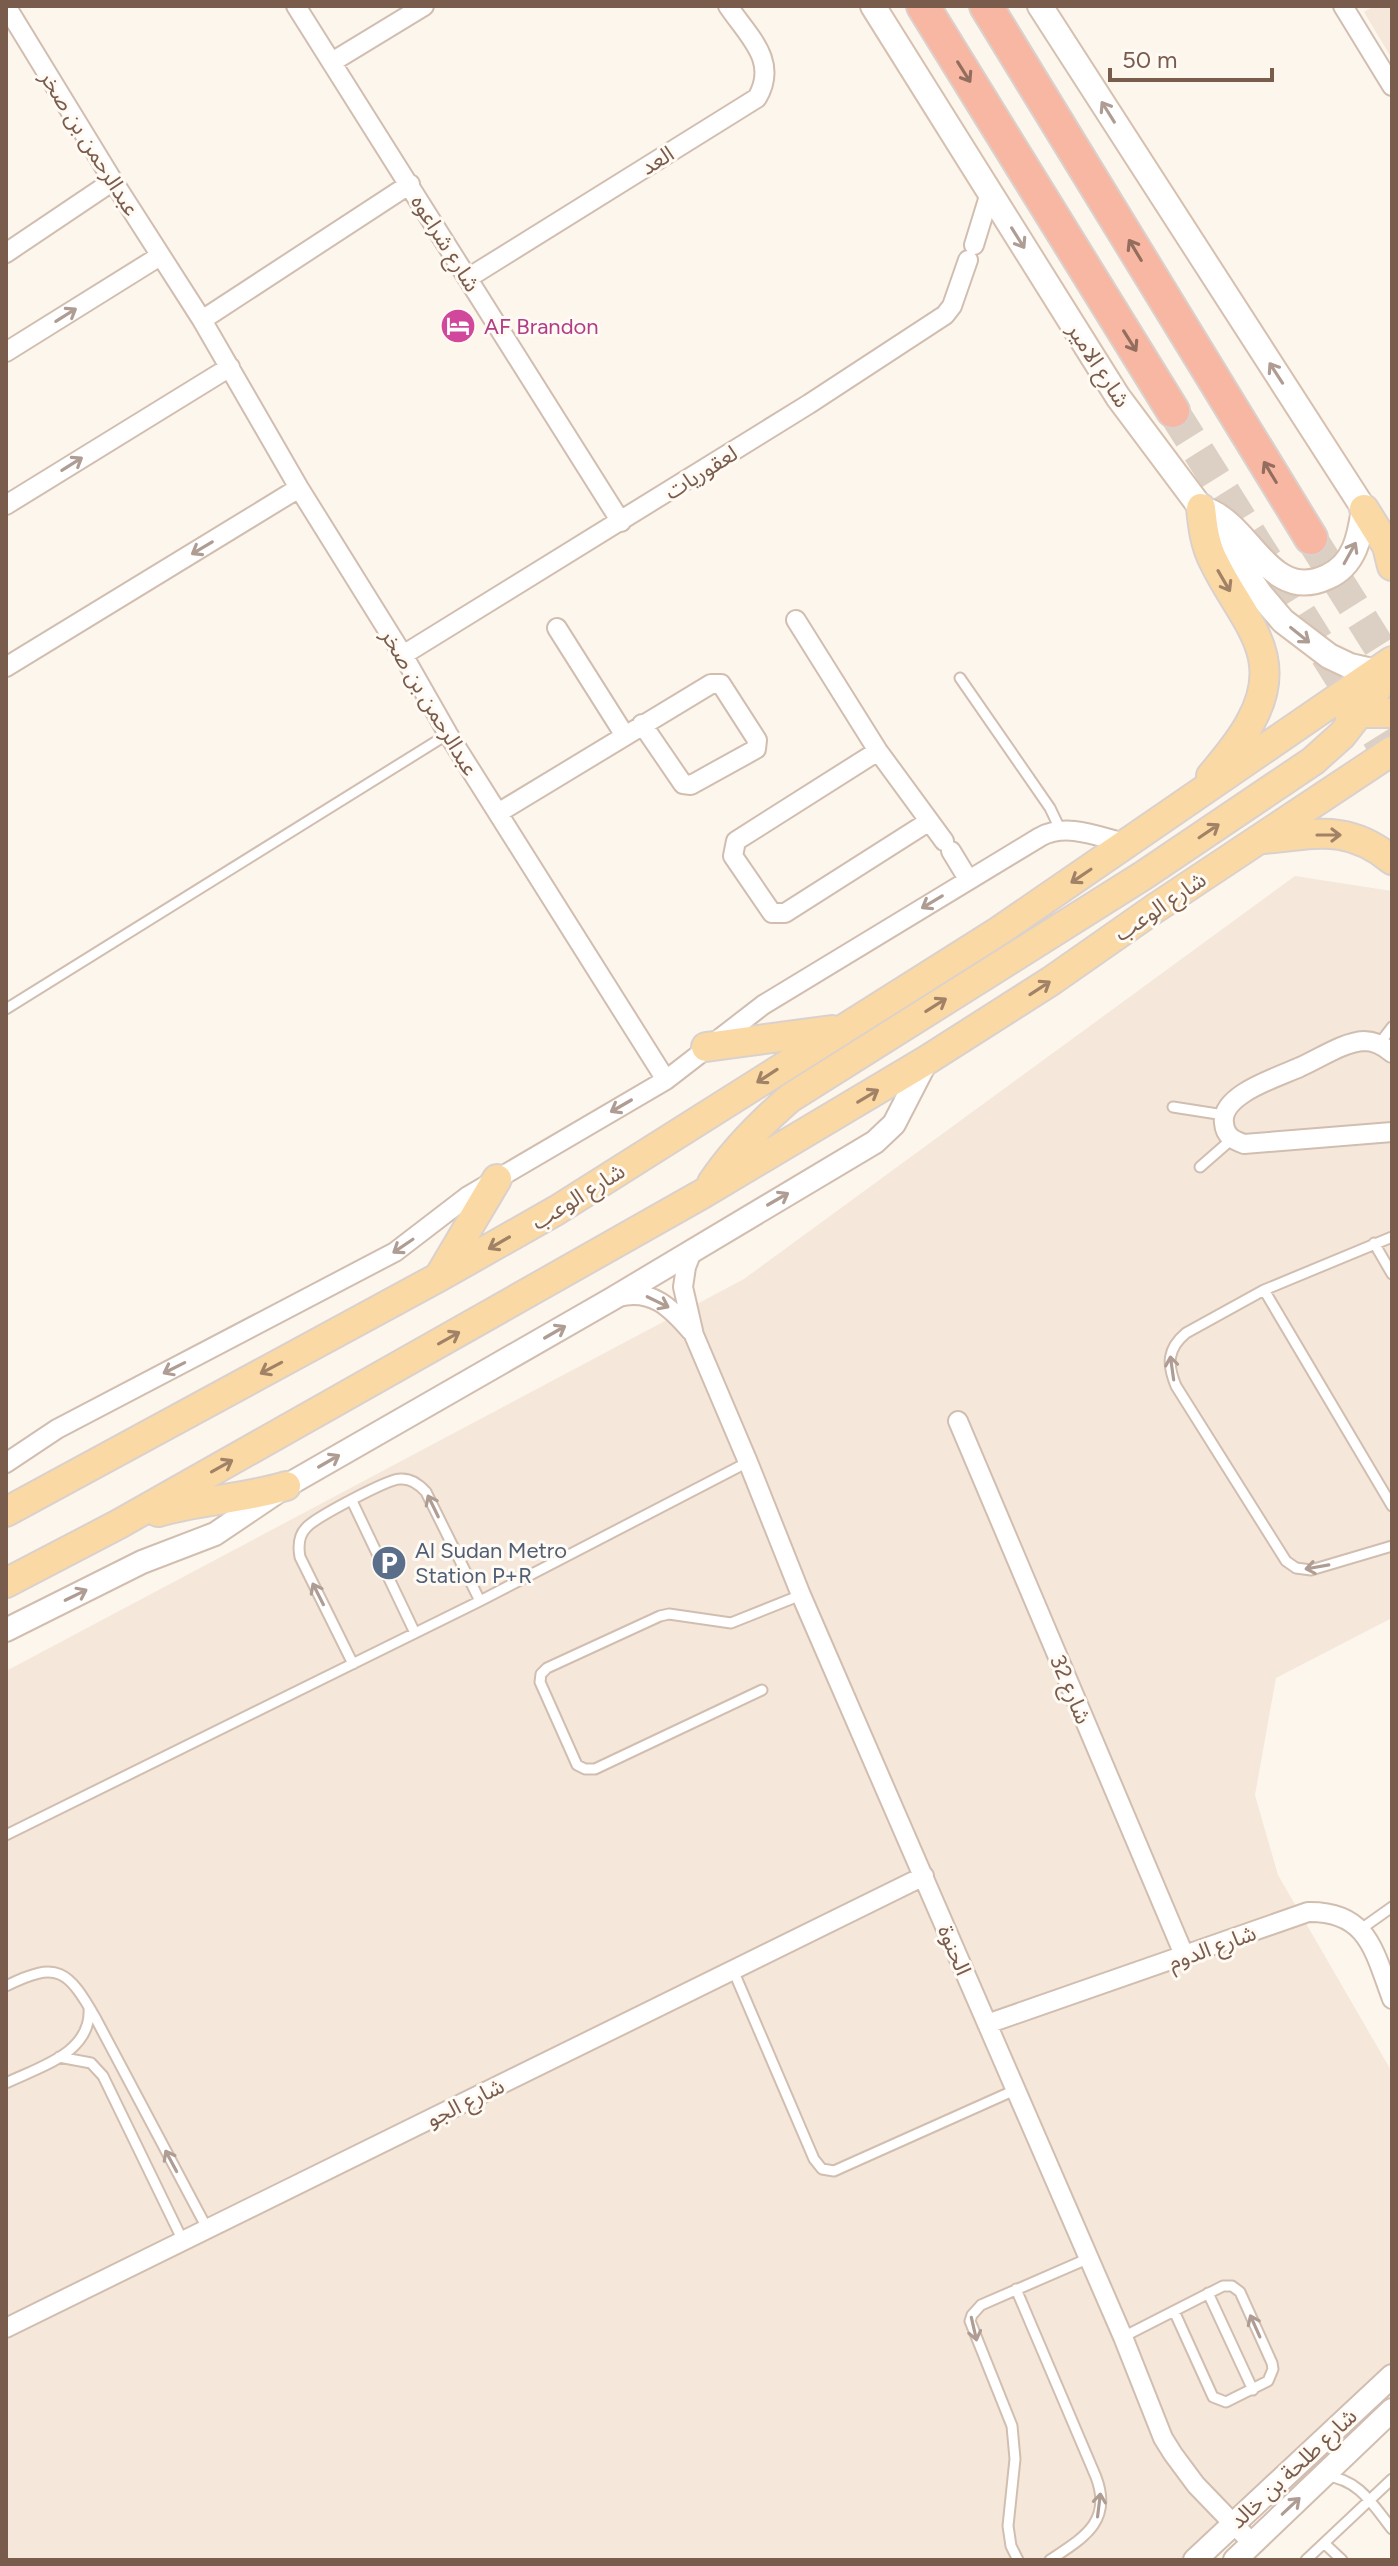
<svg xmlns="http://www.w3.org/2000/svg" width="1398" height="2566" font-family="Figtree,'Noto Sans Arabic',sans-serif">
<rect width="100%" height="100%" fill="#fdf6ec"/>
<path fill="#f5e8da" d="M1374 6H1392V59L1364 12Z
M1295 876 1392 891V1618L1276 1678 1255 1795 1278 1875 1392 2072V2375L1195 2560H6V1671L744 1279Z"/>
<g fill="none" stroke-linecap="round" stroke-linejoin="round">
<path stroke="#dcd0c4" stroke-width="32" stroke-dasharray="32 16" stroke-linecap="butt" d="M1173 411 1392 760
M1311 538 1392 667"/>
<defs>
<path id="service" d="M960 678 1050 808 1060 829
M6 1009 448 734
M1379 1044 1392 1027
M1173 1107 1224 1115
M1200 1167 1232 1139
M1392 1237 1264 1290 1186 1333C1167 1349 1167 1364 1176 1386L1286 1561 1296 1568 1311 1570 1392 1546
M1374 1243 1392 1274
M1264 1290 1392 1506
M352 1501 415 1633
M353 1664 300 1557C298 1546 298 1536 306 1528 314 1518 388 1479 400 1479 411 1478 419 1484 426 1492L480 1601
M762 1690 595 1769H585L577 1765 540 1682 541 1674 547 1668 660 1616 669 1614 731 1623 801 1595
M6 1835 480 1601 748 1462
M1361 1929 1392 1907
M733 1970 814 2159 822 2169 834 2171 1015 2090
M6 1986C58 1960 68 1970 96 2019L208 2230
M59 2057 91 2063 103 2076 183 2241
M6 2083C39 2067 92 2053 89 2008
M1016 2289 1096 2477C1113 2522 1083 2538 1050 2560
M1208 2293 1253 2390
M1123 2337 1223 2286H1232L1240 2292 1272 2363 1273 2369 1268 2381 1226 2402 1213 2397 1174 2311
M1326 2476C1359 2479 1373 2505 1392 2529
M1324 2543 1342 2560
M1018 2560 1011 2546 1008 2526 1015 2459 1012 2426 970 2321 972 2315 981 2305 1087 2259
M1306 2560 1392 2479"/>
<path id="minor" d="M6 6 113 181 202 320 299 488 403 655 448 734 666 1080
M296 6 621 522
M1343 6 1392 86
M332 62 424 6
M974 245 990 193
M6 253 113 181
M468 278 757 98C779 61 748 36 728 6
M202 320 410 184
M6 352 160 256
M6 505 230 367
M796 620 878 751 944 841
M557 628 624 734
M403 655 809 404 945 315 952 306 968 260
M6 667 299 488
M878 751 736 841 733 856 772 913H785L928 822
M498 813 711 684H721L757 740 756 749 691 785 683 784 642 724
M951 851 968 879
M1392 1053C1384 1046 1375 1041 1364 1041 1343 1042 1319 1059 1300 1067 1279 1077 1220 1094 1224 1123 1225 1136 1233 1140 1244 1144L1392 1132
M693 1249 686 1267 683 1287 694 1335 748 1462 801 1595 1123 2337 1163 2438 1173 2454 1196 2485 1252 2543
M618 1297C652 1288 671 1308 691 1331
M958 1421 1185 1957
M6 1463 57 1429 395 1252 468 1196 666 1080 763 1005 1040 837C1067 822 1099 837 1128 844
M987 2024 1308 1912C1368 1911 1374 1951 1392 1999
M6 2328 924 1876"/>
<path id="tertiary" d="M6 1630 142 1562 215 1534 286 1486 612 1299 875 1142 894 1124 927 1060
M1195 2560 1392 2376
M1235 2560 1392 2410"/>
<path id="secondary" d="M873 6 1118 397 1201 508 1260 594 1283 621 1329 656 1350 666 1376 672
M1040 6 1364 509C1360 536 1355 565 1327 577 1272 603 1252 531 1211 512"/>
<path id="primary" d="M1201 508C1203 527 1205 545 1214 562 1241 619 1288 654 1251 721 1241 741 1225 759 1211 776
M1364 509 1387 546 1392 566
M1349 713H1392
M1264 839C1317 834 1348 824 1392 860
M706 1047 832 1030
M712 1183C734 1150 760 1124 790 1098L1144 875 1313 761 1342 735 1374 694 1388 668
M440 1275 497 1179
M6 1512 439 1277 557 1210 999 931 1392 661
M158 1512C200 1500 244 1499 286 1486
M6 1583 119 1524 704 1193 927 1060 1051 981 1154 909 1392 751"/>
<path id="motorway" d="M923 6 1173 411
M986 6 1311 538"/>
</defs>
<use href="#service" stroke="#d1beb0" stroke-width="13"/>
<use href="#minor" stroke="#d1beb0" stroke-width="22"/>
<use href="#tertiary" stroke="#d1beb0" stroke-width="26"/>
<use href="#secondary" stroke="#d6c0b0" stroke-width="28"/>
<use href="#primary" stroke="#dad1cd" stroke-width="32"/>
<use href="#motorway" stroke="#dad1cd" stroke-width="36"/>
<use href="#service" stroke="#fff" stroke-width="9"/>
<use href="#minor" stroke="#fff" stroke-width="18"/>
<use href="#tertiary" stroke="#fff" stroke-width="22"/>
<use href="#secondary" stroke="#fff" stroke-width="24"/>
<use href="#primary" stroke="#fbd9a5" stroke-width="28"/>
<use href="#motorway" stroke="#f7b7a3" stroke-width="32"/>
</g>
<defs><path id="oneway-shaft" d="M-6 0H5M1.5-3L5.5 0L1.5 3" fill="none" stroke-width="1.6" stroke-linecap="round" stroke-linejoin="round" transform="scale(2)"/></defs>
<g stroke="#936e5e">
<use href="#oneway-shaft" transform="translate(964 72) rotate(58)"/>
<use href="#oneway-shaft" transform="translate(1135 250) rotate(-121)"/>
<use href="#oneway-shaft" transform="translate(1130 341) rotate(58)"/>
<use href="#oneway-shaft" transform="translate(1270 472) rotate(-121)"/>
</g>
<g stroke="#af9d94">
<use href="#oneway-shaft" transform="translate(1108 112) rotate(-122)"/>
<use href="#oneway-shaft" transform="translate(1018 238) rotate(58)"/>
<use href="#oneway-shaft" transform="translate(66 315) rotate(-32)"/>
<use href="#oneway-shaft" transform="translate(1276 373) rotate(-123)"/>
<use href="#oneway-shaft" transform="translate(72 464) rotate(-32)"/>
<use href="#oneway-shaft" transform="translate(202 548) rotate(149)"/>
<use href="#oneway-shaft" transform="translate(1350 553) rotate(-61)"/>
<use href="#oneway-shaft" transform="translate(1300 635) rotate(39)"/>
<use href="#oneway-shaft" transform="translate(932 902) rotate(149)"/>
<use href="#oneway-shaft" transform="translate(621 1106) rotate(150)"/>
<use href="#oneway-shaft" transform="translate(778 1199) rotate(-30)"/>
<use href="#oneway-shaft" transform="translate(403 1246) rotate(146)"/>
<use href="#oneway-shaft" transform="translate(658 1302) rotate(26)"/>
<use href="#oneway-shaft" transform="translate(555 1332) rotate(-30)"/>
<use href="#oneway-shaft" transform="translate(174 1368) rotate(153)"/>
<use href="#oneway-shaft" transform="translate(1172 1368) rotate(-98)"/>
<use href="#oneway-shaft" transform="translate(329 1461) rotate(-30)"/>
<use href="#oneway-shaft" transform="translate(433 1506) rotate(-116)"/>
<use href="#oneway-shaft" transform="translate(1317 1567) rotate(170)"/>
<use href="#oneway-shaft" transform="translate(318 1594) rotate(-117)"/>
<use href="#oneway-shaft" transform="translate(76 1595) rotate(-26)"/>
<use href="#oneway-shaft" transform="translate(171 2161) rotate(-118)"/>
<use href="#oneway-shaft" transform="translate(1255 2326) rotate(-114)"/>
<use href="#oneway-shaft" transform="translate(974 2329) rotate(77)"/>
<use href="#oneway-shaft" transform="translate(1099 2505) rotate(-83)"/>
<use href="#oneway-shaft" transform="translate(1291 2506) rotate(-43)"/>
</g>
<g stroke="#a18267">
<use href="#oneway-shaft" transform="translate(1224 581) rotate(60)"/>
<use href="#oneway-shaft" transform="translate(1209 831) rotate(-34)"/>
<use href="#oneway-shaft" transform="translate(1329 835)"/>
<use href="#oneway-shaft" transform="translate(1081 876) rotate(146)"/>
<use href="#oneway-shaft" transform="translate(1040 988) rotate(-33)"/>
<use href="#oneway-shaft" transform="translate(936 1005) rotate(-32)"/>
<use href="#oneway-shaft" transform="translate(767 1076) rotate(147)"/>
<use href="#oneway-shaft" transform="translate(868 1096) rotate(-31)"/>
<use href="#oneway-shaft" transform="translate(499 1243) rotate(150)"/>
<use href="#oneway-shaft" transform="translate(449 1338) rotate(-29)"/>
<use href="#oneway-shaft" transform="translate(271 1368) rotate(152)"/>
<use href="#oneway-shaft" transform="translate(222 1466) rotate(-29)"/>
</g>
<defs>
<symbol id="hotel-disc" viewBox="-11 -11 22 22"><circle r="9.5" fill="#d1479c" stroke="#fffaf3"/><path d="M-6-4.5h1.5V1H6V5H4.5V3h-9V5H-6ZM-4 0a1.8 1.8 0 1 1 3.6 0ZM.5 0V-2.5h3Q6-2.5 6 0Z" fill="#fff"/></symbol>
<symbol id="parking-disc" viewBox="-11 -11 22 22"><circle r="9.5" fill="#5c6f8a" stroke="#fffaf3"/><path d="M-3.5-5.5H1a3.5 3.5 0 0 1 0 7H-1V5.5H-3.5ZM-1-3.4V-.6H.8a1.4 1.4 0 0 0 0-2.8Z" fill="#fff"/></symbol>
</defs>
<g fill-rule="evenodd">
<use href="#hotel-disc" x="438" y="306" width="40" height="40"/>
<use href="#parking-disc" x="369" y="1543" width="40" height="40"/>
</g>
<g text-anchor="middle" stroke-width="6" stroke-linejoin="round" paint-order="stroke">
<g font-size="22" fill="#7a5c4d" stroke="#fffaf3">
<text transform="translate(90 143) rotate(58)" y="8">عبدالرحمن بن صخر</text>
<text transform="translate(657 160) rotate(-32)" y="8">العد</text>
<text transform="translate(446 243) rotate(58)" y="8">شارع شراعوه</text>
<text transform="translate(1099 365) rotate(57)" y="8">شارع الامير</text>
<text transform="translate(701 472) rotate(-32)" y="8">لعقوريات</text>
<text transform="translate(430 702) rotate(59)" y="8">عبدالرحمن بن صخر</text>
<text transform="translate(1160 906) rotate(-34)" y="8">شارع الوعب</text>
<text transform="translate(578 1196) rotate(-32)" y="8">شارع الوعب</text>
<text transform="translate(1071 1689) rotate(67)" y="8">شارع 32</text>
<text transform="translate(1212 1947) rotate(-20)" y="8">شارع الدوم</text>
<text transform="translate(955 1950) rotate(67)" y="8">الحنوة</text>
<text transform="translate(465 2102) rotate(-26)" y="8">شارع الجو</text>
<text transform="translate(1293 2468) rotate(-43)" y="8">شارع طلحة بن خالد</text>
</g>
<g font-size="22" fill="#b23c85" stroke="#fffaf3" text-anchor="start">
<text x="484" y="334">AF Brandon</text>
</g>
<g font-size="22" fill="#4e5e75" stroke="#fffaf3" text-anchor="start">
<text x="415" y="1558">Al Sudan Metro<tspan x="415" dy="25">Station P+R</tspan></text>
</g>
</g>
<rect width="1398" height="2566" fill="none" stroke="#7a5c4d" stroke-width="16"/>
<path d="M1110 68v12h162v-12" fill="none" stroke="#7a5c4d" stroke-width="4"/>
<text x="1122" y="68" font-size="24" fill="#7a5c4d" stroke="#fffaf3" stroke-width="6" paint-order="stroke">50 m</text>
</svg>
